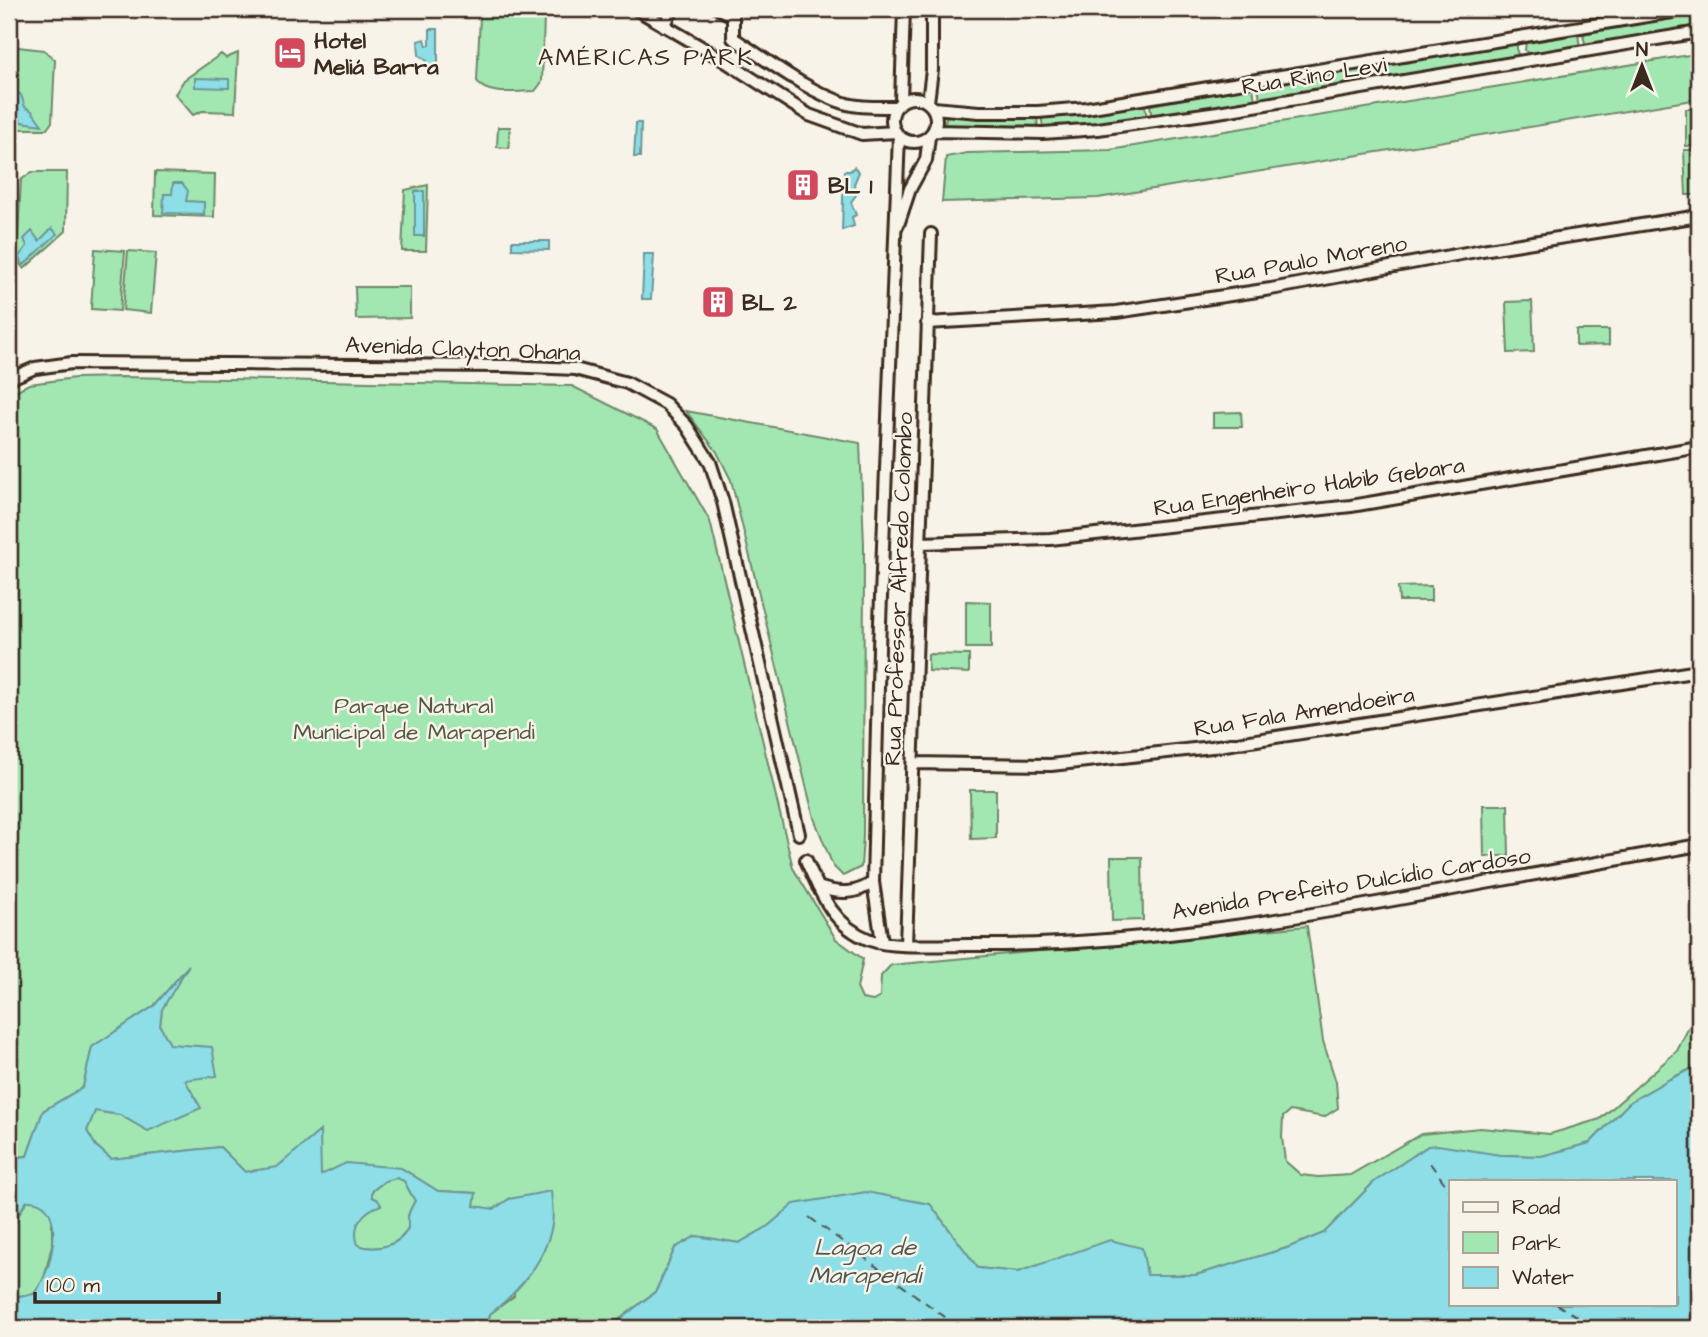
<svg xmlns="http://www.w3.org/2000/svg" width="1708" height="1337" font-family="'Architects Daughter',sans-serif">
<rect width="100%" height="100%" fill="#f7f3e8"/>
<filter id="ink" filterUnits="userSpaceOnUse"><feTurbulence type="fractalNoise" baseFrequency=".0143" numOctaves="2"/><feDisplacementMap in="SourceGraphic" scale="14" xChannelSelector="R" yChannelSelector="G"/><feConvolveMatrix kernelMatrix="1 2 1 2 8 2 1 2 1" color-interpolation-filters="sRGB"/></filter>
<g filter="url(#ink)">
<path fill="#a2e7b2" stroke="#6e8868" stroke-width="2" d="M483 12 516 18 541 13 544 16 542 82 535 91C518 91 486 97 477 81L480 16Z
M1699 13V28L1586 46 1583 36 1586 32Z
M1578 34 1580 48 1531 57 1525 50 1526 42Z
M1517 43V52L1521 58 1369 83 1367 68Z
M9 46 44 50 55 60 52 122 47 129H9Z
M238 53 235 112 202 111 193 115 175 94 184 80 221 54 226 58Z
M1695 54 1699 56V99L1098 198 942 202 946 157 967 153 1110 150Z
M1362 69 1364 83 1260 100 1258 86Z
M1253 87 1255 102 1152 119 1150 105Z
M1145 105 1147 119 1043 128 1041 114Z
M1686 109H1699V146H1686Z
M952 114 1037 115 1038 129 948 128 945 124 946 117Z
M498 127H510L509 148 497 147Z
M1684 150H1699V195H1686Z
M32 172H67L66 231 24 269 14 257 17 252 21 180Z
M155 172 215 174 214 217 154 215Z
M428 185 426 251H402L405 190Z
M95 249 125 251 120 311 91 309Z
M128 251 156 253 151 313 123 310Z
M355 287H410V318L356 319Z
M1532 301 1534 352 1508 353 1506 302Z
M1576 330H1609V345L1576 346Z
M122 377 572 386 657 429 710 521 793 868 836 939 863 959 857 988 862 999 873 1001 880 997 881 976 891 965 1307 926 1323 1041 1336 1082 1338 1108 1324 1117 1290 1111 1283 1117 1282 1137 1285 1161 1301 1175 1318 1177 1350 1175 1421 1134 1480 1128 1550 1134 1600 1119 1677 1051 1699 1007V1065L1670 1079 1630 1102 1590 1143 1542 1156 1500 1155 1428 1146 1374 1182 1324 1233 1287 1248 1196 1275H1147L1043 1264 1018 1272 978 1268 930 1204 790 1208 767 1227 739 1243 696 1236 675 1248 656 1291 615 1323 595 1328H487L490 1314 514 1296 509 1199 494 1210 474 1206 475 1193 438 1191 401 1168 320 1175V1131L277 1168 245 1172 220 1147 111 1159 96 1146 87 1131 95 1111 120 1115 148 1131 185 1079 160 1026 162 1009 185 970 154 1006 92 1047 83 1087 43 1111 27 1156 9 1158V394L29 384 75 378Z
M686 411 860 443 864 545 863 836 861 867 843 876 833 866 814 818 731 480 717 452Z
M1241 412 1242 427H1213V413Z
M1431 586V601H1399L1398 587Z
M966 601 991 602V648H966Z
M928 654 969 655V673L928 671Z
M970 790H996V838L971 839Z
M1483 805H1508L1509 856H1484Z
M1111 857H1142L1143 920 1112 921Z
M397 1177 404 1181 415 1201C412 1206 409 1211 408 1217 408 1218 408 1227 408 1228 400 1247 374 1251 357 1245 352 1229 358 1217 372 1208V1191L385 1181Z
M37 1200 47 1206 52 1217V1245L44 1279 34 1294 19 1296 9 1304V1264C12 1257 8 1250 9 1242 9 1229 20 1212 27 1201Z"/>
<path fill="#8ddee7" stroke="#6c9697" stroke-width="2" fill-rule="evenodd" d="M430 29H438V74H427V61L419 55 418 41 425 39 427 46 430 45Z
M195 78 229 79V88L195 87Z
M9 88 21 95 25 107 32 111 42 125 21 122 17 114 16 102 9 97Z
M636 123H641L640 157H634Z
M854 167 859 172 854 184 856 195 851 202 856 215 852 217 854 226 842 230 844 171H850Z
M173 183H182L188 191 186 201 204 202V214L163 213 164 194H172Z
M415 191H424V236H415Z
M52 228 57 234 24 265 18 258 27 246 24 239 32 231 39 241Z
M512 241H549V250L512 249Z
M644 254H654L651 299H642Z
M189 965 162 1009 160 1026 170 1044 212 1047 217 1076 185 1080 201 1108 148 1131 120 1115 95 1111 87 1131 96 1146 111 1159 220 1147 245 1172 277 1167 320 1131 321 1175 346 1163 401 1168 438 1191 476 1193 474 1206 494 1209 509 1199 551 1191C552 1202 554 1214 552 1225 545 1262 519 1291 490 1314L487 1328H9V1304L19 1296 34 1294C37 1289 41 1284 43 1279 54 1257 65 1199 27 1201L20 1211 9 1238V1158L27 1156 43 1111 83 1087 92 1047 154 1006ZM397 1178 404 1181 415 1201C412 1206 409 1211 408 1217 408 1218 408 1228 408 1228 400 1247 374 1251 358 1245 351 1225 363 1211 381 1205L378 1200 372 1197V1191L385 1181Z
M1699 1065V1328H595L615 1323 656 1291 675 1248 696 1236 739 1243 767 1227 794 1204 866 1192 930 1204 978 1268 1018 1272 1110 1240 1142 1248 1147 1275H1196L1287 1248 1324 1233 1374 1182 1428 1146 1438 1145 1500 1155 1542 1156 1590 1143 1630 1102 1670 1079ZM1451 1181H1675V1304H1451Z"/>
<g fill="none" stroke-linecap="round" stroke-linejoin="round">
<path stroke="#505750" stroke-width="2" stroke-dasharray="9 7" stroke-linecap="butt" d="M1430 1163 1451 1192
M809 1217 960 1328
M1556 1304 1597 1328"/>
<defs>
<path id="street" d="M636 9 720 58 809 115 862 134 896 132
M719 9 733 16V38
M664 26 673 9
M733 38C767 60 808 92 847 104 863 108 880 107 896 107
M892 120a22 22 0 1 1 44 0a22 22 0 1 1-44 0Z
M901 101 904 9
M928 102 932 70V9
M933 108 979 112H1038L1086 108 1690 9
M934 131 1043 133 1098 129 1218 112 1699 32
M898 225 910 189 926 160 929 137
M927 323 1116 312 1271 289 1482 250 1699 216
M9 379 35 368 72 363 507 366 575 369 627 383 666 404 687 426 710 462 723 502 799 834
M921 543 1050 539 1351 506 1699 447
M913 763 1051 765 1212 747 1699 671
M806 860C821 894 833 926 870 940 895 949 948 944 976 945 1147 946 1317 915 1485 883 1556 870 1628 858 1699 845
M818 887C838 894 856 895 873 882
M882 942 873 882 879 648 899 136
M906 945 931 234"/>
</defs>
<use href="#street" stroke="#3b2a1e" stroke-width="16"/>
<use href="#street" stroke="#f7f3e8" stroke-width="10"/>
</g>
</g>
<defs>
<symbol id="hotel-square" viewBox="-11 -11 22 22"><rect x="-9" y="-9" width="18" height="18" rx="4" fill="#d1495b" stroke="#f7f3e8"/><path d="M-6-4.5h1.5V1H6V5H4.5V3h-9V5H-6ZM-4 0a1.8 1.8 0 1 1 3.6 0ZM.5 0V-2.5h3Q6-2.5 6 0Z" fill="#fff"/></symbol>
<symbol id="building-square" viewBox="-11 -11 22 22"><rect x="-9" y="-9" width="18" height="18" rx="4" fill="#d1495b" stroke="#f7f3e8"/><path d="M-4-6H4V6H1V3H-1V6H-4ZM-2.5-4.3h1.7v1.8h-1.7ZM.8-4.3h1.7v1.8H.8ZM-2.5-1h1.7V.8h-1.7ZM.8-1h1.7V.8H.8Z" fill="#fff"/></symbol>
</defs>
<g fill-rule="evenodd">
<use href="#hotel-square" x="271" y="34" width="38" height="38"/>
<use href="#building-square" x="784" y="166" width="38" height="38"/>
<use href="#building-square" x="699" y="283" width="38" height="38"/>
</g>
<g text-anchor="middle" stroke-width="5" stroke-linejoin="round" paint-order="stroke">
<g font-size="23" font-weight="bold" fill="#3b2a1e" stroke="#f7f3e8" text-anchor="start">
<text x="314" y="48">Hotel<tspan x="314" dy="26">Meliá Barra</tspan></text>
<text x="828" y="193">BL 1</text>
<text x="742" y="310">BL 2</text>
</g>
<g font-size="23" fill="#3b2a1e" stroke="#f7f3e8">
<text transform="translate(1314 75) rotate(-9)" y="8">Rua Rino Levi</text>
<text transform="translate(1311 259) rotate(-10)" y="8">Rua Paulo Moreno</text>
<text transform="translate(463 348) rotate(2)" y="8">Avenida Clayton Ohana</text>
<text transform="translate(1309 486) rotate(-8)" y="8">Rua Engenheiro Habib Gebara</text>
<text transform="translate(898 589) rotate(-88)" y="8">Rua Professor Alfredo Colombo</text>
<text transform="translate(1304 711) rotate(-9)" y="8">Rua Fala Amendoeira</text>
<text transform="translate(1351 883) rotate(-9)" y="8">Avenida Prefeito Dulcídio Cardoso</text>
</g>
<g font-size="23" fill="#555943" stroke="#f7f3e8">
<text x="414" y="713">Parque Natural<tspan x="414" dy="26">Municipal de Marapendi</tspan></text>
</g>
<g font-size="24" letter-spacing="2" fill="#3b2a1e" stroke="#f7f3e8">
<text x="646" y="65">AMÉRICAS PARK</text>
</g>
<g font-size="24" font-style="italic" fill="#505750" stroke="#f7f3e8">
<text x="865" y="1255">Lagoa de<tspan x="865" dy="28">Marapendi</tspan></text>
</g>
</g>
<rect width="1708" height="1337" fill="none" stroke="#f7f3e8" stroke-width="35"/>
<rect x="18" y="18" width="1673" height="1302" fill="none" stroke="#3b2a1e" stroke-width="2.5" filter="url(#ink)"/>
<rect x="1449" y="1180" width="228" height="126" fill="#f7f3e8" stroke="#aca397" stroke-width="2"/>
<rect x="1463" y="1202" width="35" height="10" fill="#f7f3e8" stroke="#aca397" stroke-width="2"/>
<text x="1512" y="1214" font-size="21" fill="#3b2a1e">Road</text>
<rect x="1463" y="1232" width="35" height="21" fill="#a2e7b2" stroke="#aca397" stroke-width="2"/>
<text x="1512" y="1250" font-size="21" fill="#3b2a1e">Park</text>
<rect x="1463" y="1267" width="35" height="21" fill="#8ddee7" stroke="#aca397" stroke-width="2"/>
<text x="1512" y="1284" font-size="21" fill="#3b2a1e">Water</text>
<g transform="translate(1642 66)" stroke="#f7f3e8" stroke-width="5" paint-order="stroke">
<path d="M0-5L12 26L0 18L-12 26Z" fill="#3b2a1e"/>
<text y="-10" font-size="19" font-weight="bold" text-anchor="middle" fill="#3b2a1e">N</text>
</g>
<path d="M35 1292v10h184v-10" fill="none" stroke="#3b2a1e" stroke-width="3.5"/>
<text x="46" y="1292" font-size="21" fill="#3b2a1e" stroke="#f7f3e8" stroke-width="5" paint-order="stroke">100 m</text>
</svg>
